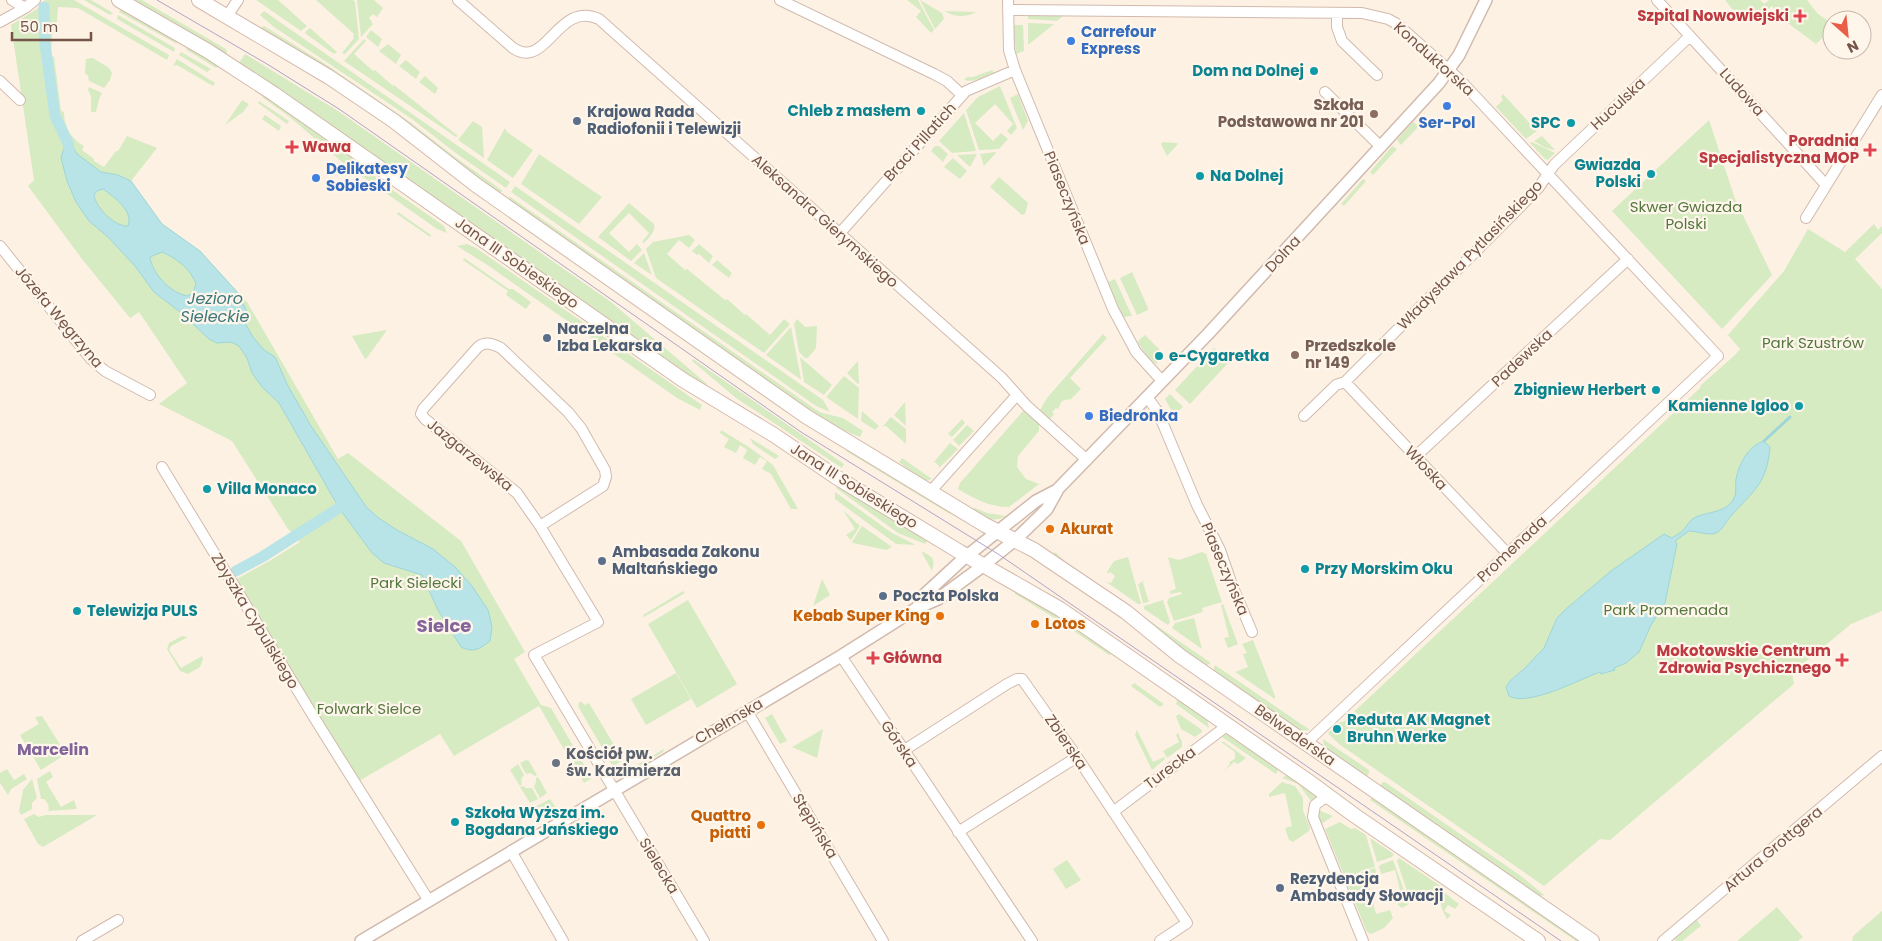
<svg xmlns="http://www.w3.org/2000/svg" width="1882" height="941" font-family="Poppins,sans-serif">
<rect width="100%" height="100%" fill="#fdf1e4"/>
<path fill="#d6ebc2" d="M45 0H74L169 55 167 60 78 8 58 7 56 32 52 35 51 56 54 57 61 111 64 112C64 127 71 139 84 146L82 150 94 159V161L104 167 116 151H118L127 136 157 148 131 181 162 224 200 251 247 302 338 459 348 453 461 541 525 652 514 659 541 705 551 708 575 749 566 753 539 706 454 756 440 734 359 781 233 581 271 560 300 542 288 529 232 441 159 404 187 383 139 312 130 318 82 259 28 186 34 180 11 25 37 9Z
M84 0H91L113 13 110 15Z
M132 0H142L226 49 227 53 226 55Z
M256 0H278L307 26 301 31Z
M316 0H353L355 2 359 39 345 54 342 53 354 38 353 37 354 34Z
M357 0H374L383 8 377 17 373 14 369 18 373 24 361 37Z
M907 0H918L934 30 931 33 916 17 921 11Z
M920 0 942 13 944 19 935 29Z
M1725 0H1760L1764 4 1769 0H1807L1817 13 1832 24V29L1816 44 1777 15 1772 6 1758 18 1754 13 1746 19 1732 9Z
M121 9 175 40 177 44 119 12Z
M264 11 510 182 506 188 457 154 412 119 274 27 260 15Z
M944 11 976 12C965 18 955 17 944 11Z
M118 15 175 48 174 52 117 19Z
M1028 15 1063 16 1057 21 1028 19Z
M1028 23 1054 24 1028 45Z
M1013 25H1023L1024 51 1016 54Z
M264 26 327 65 410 122 455 157 503 191 498 193 386 107 259 29Z
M310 28 337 52 334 54 306 34 305 32Z
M371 30 382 39 378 47 366 37Z
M364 39 366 41 354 54 373 71 375 70 393 86 394 85 458 136 456 137 344 61Z
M388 44 401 55 396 64 379 51Z
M190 48 219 66 216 68 185 49Z
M181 52 211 69 207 72 179 55Z
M245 54 338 111 611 302 707 384 705 387 239 63Z
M93 58 109 68 112 73 110 80 104 88 89 81 88 76 85 73 86 59Z
M177 59 215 83 213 86 177 65 173 66Z
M406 60 420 72 416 79 399 66Z
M992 70 994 73C984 76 975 83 964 80L967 77H973Z
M425 76 438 88 435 94 419 82Z
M1000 86 1017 128 1011 135 1007 131 1013 124 995 104 975 123 993 141 1001 133 1008 139 999 149 979 150 966 110 978 97Z
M89 87 102 93 99 99 96 112H91V96L88 90Z
M1018 94 1028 121 1023 130 1010 98Z
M1503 94 1533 127 1537 131 1526 139 1496 107 1503 100 1501 97Z
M265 95 350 154 384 184 444 226 447 233 437 229 343 163 291 118 262 97Z
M242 100 249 104 243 112 225 125Z
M259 101 289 121 287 124 258 103Z
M964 113 976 151 952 153 939 141Z
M265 115 281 126 279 131 262 119Z
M1709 120 1735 199 1772 275 1722 329 1612 211Z
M473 121 482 127 484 158 458 140Z
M1413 122 1419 126 1401 145 1397 140Z
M505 128 507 132 533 150 513 178 487 160Z
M1542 136 1555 150 1546 148 1534 141Z
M1163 142 1177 143 1178 144 1167 156 1161 144Z
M1532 142 1555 153 1548 160 1545 159 1530 143Z
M935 146H939L948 154 943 162 931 151Z
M1392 146 1397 149 1373 175 1370 172Z
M995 152 996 153 984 166 980 154Z
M539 154 602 197 579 224 521 184Z
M977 154 970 167 957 155Z
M953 158 967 171 960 179 944 167Z
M999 177 1028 203 1025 214 1022 215 990 187Z
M1363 179 1366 181 1344 206 1341 204Z
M515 186 823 400 830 412 816 406 511 192Z
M509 196 815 409 822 413 843 418 863 431 860 437 840 429 813 414 510 201Z
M629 203 654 224C656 231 649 238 644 243L642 242 649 233 629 213 609 233 629 252 637 244 642 250 631 261 598 237Z
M398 212 431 235 430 237 397 214Z
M1874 224 1878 230 1882 226V233L1855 259 1882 289V611L1851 624 1792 673 1794 684 1610 840 1600 839 1544 886 1339 744 1328 733 1340 722H1343L1700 388 1701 385 1735 355 1740 349 1728 335 1784 271 1808 229 1845 252Z
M689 235 695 240 689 248 679 240 667 254 685 270 687 269 725 300 727 299 745 315 746 314 770 335 784 319 790 324 764 353 656 278 646 249 653 242Z
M467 244 476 248 702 405 700 410 677 398 486 264 457 246Z
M699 244 713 256 709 263 699 254 697 255 692 251Z
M644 253 652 275 634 263Z
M464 258 509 289H513L531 302 526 309 506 295 508 291 463 260Z
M717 260 732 273 729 278 712 265Z
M1132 272 1148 308V310L1137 315 1120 278Z
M1115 279 1132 316 1123 317 1108 282Z
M797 319 805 327 817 326 816 348 808 358H805L799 352 794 324Z
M791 327 801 379H800L766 355Z
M387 330 366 359H365L352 336Z
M1103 334 1107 338 1070 378 1081 389 1070 400 1069 399 1062 401 1058 409 1056 408 1052 412 1054 414 1050 419 1040 410 1047 398Z
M1145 335 1160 350 1153 357 1158 362 1156 364 1147 356 1138 343 1139 340Z
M1214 348 1229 362 1190 404 1175 390Z
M800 357 832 385 824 395 804 382Z
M693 359 844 464 842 468 736 398 692 361Z
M858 361 859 384H858L847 373Z
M844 376 859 388 858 419 826 397Z
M1170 394 1183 407 1174 415 1165 399Z
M905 402 906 425H905L894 415Z
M1024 410 1039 423V431L1018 456 1017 467 1026 479 1039 484 1009 507C989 507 975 499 958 489L960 483Z
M862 411 879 426 875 430 861 421Z
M891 417 906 429V444L886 426H883Z
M962 419 965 423 952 437 948 434Z
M967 425 974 431 959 446 953 440Z
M721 430 749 447 773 465 798 509H791L771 474 762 469 767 461 760 457 755 465 743 458 747 450 740 445 736 453 724 447 729 439 720 433Z
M750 438 779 456 775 459 753 444Z
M950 443 958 449 939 468V466L935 462 933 463Z
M847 449 951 512 950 514 846 451Z
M902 458 932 479 924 481 899 462Z
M838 486 928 540 925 544 898 533 836 488Z
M835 492 892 533 916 545 896 544 835 499Z
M975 508 987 513 1006 516C993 524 984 517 972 510Z
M843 510 860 526 851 540 846 535 855 529Z
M862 526 892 547 886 550 853 543 852 542Z
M921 551C932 557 936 557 932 571Z
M1055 552 1070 566 1211 663 1206 666 1052 555Z
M1202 552 1206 554 1222 602 1202 608 1203 612 1174 621 1167 602 1169 598 1182 594 1181 592 1170 594V591L1176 589 1168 557 1179 560Z
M1128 557 1141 604H1138L1105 581 1111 583 1115 576 1110 572 1108 574 1107 572 1114 561Z
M822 579 830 595 813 606Z
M1144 581 1143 583 1149 602 1143 603 1138 584Z
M1015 589 1031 598 1114 653 1109 655 1056 619 1015 594Z
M683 591 685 593 644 617 643 615Z
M688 600 737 684 697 708 648 624Z
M1163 600 1170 622 1168 625 1144 609V606Z
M1223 604 1238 644 1228 648 1224 638 1229 637 1221 605Z
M1194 618 1202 649 1172 628 1175 623Z
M182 636 188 637 171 646 169 650 181 668 202 656 203 659 200 667 188 674 180 671 167 649 169 643Z
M1253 640 1275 696V699L1235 672 1248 667 1243 654 1247 653 1242 644Z
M1215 665 1310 730 1300 731 1213 671Z
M676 673 691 699 646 725 631 699Z
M1134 683 1164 704 1160 707 1131 686Z
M1178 698 1207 719 1209 728 1176 704Z
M579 702H582L585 705 589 703 623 760 615 765H612L578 706Z
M772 714 787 741 780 744 765 718Z
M1179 714 1202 730V732L1195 737 1181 729 1176 716Z
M42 716 66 754 41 770 20 735 39 724 35 717Z
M823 729 817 758 792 747Z
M1137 730 1153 762 1164 757 1165 759 1152 770 1135 735Z
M1178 733 1182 742V747L1167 758 1163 751 1179 742 1176 735Z
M1226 734H1229L1279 768 1276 774 1222 737Z
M1323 739 1369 770V773L1366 778 1327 749 1324 745Z
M1221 742H1224L1246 758 1238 764 1234 762 1223 772 1230 764 1229 762 1235 759V752Z
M664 749 663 752 626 774 625 772Z
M578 755 592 778 584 783 570 759Z
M526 760 529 761 537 775 535 776 530 773 526 774 520 763Z
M518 764 524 775 521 779 522 784 520 786 510 770Z
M7 769 14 780 24 774 27 779 11 789 8 795 0 783V773Z
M50 771 53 777 46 782 61 807 74 800 77 809 47 811 49 809 48 804 44 799H41L37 779Z
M1288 774 1317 796 1311 801 1298 784 1282 778Z
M538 777 547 793 540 798 534 787 536 782V778Z
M32 779 37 798 32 803V809L21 815 19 811 23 790Z
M1282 782 1295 786 1303 798V810L1310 828 1309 831 1293 842 1289 840 1285 828 1292 826 1285 793 1269 797V794Z
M1383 782H1385L1521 876 1544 895 1538 897 1379 787Z
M523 786 526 788H532L538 799 530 803 520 787Z
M1372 797 1566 931 1580 941H1576L1370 800Z
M550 799 557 809 539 819 535 807Z
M1318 810 1333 816 1320 825 1318 819Z
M34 814 39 817 45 815H97L43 847 38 844 24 819Z
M1340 822 1351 829 1355 828 1366 835 1375 867 1363 870 1346 880 1325 829Z
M1370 838 1394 854 1392 857 1377 862Z
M1399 858 1445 889 1444 890 1411 903 1397 861Z
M1067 860 1081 880 1066 889 1053 869Z
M1393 860 1409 904 1402 908 1397 904 1403 902 1395 870 1381 874 1379 867 1380 865Z
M1375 868 1378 879 1368 882 1376 914 1390 910 1393 918 1384 928 1371 934 1367 932 1346 881 1364 871Z
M1445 893 1459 904 1455 909 1448 905 1444 911 1451 915 1447 919 1442 909 1439 895Z
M1777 907 1803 937 1798 941H1737Z
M1882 911V941H1852L1853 936Z
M1697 920 1701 926 1682 941H1676L1674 939Z"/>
<path fill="#b8e4e7" stroke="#9ed5d9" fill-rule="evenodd" d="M70 142 77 154 101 172 118 175 131 181 162 224 200 251 238 293 247 312 245 318 246 325 253 337 264 350 275 357 288 386 311 426 367 508 380 519 397 530 433 549 455 567 472 586 488 610 492 627 490 641C480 649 473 653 461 647L438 610 422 575 384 563 372 553 339 508 279 403 262 387 252 373 247 358 239 346 231 342 217 343 209 339 180 312 154 292 135 266 108 237 89 221 76 202 67 181 61 158 65 144ZM103 189C114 197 134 211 128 226 115 227 96 208 94 195L97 191ZM162 252C176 258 191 269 196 284L193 293 187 296C171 293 152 274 150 257Z
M1764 441 1770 447C1767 484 1753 491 1731 516 1726 521 1722 531 1716 533 1708 536 1697 531 1689 531L1675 541 1677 544 1665 603 1651 625 1639 652 1626 663 1614 668 1615 670 1601 674 1600 672C1580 679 1529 707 1509 696L1506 687 1510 681 1524 669 1544 648 1557 618 1566 609 1611 571 1664 534 1672 538C1676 535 1681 533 1684 529 1687 526 1689 521 1694 518 1707 511 1726 514 1734 498 1737 493 1735 486 1736 479 1739 464 1748 446 1764 441Z"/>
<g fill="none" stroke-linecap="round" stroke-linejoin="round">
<path stroke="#9ed5d9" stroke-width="3" d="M1764 441 1790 417"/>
<path stroke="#b8e4e7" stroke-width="11" d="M44 7 45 44 55 116 68 143 70 156
M236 571 262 557 339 508 348 502 347 500"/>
<defs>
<path id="minor" d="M12 0 25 8
M458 0 513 48C547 71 557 0 599 19L1002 378 1027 406 1087 460
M780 0 934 74 947 81 962 95
M1008 0 1009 50 1015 70 1113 309 1136 352 1162 381
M1657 0 1826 185
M1008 10 1362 13 1388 19 1397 24 1460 80 1718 356 1306 743
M1337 13V27L1342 41 1377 75
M227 16 238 0
M0 22 25 8 35 0
M0 81 20 100
M1325 92 1381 147
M1806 218 1882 95
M840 233 966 91 1015 70
M0 246 91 359 105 371 150 395
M1345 382 1508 554
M1147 397 1158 412 1197 505 1220 550 1232 585 1252 632
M1304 416 1336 385 1345 382 1519 208 1539 187 1554 165 1690 36
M1415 457 1628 259
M162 467 315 719 429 901
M930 492 1017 395
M540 526 603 486 606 477 605 470 581 428 568 412 501 348C493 344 486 341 478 347L423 409 421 414 425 419 517 493 540 526 598 622 534 655 704 941
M841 656 1032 941
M747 711 883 941
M903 751 1007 684 1017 679H1022L1077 757 1187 923 1160 941
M1330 798 1323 799 1315 805 1313 817 1363 941
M1113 812 1228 725
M958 832 1077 757
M511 851 563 941
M82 941 118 920
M1663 941 1882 756"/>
<path id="tertiary" d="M917 608 924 595 963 559 1036 501 1057 490 1208 334 1439 83 1459 55 1486 0
M361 941 841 656 917 608 938 599 980 568 1015 540 1041 515 1047 509 1057 491"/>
<path id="secondary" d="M119 0 208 51 274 94 683 380 774 435 836 477 960 552 1060 609 1308 781 1354 815 1538 941
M199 0 329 77 394 121 476 185 807 417 985 525 1034 550 1126 612 1180 656 1592 941"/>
</defs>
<use href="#minor" stroke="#d1baad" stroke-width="12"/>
<use href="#tertiary" stroke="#d1baad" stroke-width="14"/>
<use href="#secondary" stroke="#d4b9aa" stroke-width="16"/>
<use href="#minor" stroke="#fff" stroke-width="10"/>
<use href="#tertiary" stroke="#fff" stroke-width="11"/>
<use href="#secondary" stroke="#fff" stroke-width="14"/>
<path stroke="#b3a2c7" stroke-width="1" d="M157 0 267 64 339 109 801 432 998 554 1561 941"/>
</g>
<g fill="#e0444e" stroke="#fff6eb" stroke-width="2">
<path d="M1797.5 8.5h5v5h5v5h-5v5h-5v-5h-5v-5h5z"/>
<path d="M289.5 139.5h5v5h5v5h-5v5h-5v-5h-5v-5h5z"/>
<path d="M1867.5 142.5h5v5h5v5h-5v5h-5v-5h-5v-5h5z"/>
<path d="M870.5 650.5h5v5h5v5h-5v5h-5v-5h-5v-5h5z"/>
<path d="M1839.5 652.5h5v5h5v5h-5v5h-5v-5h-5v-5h5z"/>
</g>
<g fill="#3f7fe0" stroke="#fff6eb" stroke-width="2">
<circle cx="1071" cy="41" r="5"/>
<circle cx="1447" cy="106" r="5"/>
<circle cx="316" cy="178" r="5"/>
<circle cx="1089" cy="416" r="5"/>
</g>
<g fill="#0f9aa8" stroke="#fff6eb" stroke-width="2">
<circle cx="1314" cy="71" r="5"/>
<circle cx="921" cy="111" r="5"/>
<circle cx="1571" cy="123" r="5"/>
<circle cx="1651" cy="174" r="5"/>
<circle cx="1200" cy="176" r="5"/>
<circle cx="1159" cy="356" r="5"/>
<circle cx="1656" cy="390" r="5"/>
<circle cx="1799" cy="406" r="5"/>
<circle cx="207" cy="489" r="5"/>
<circle cx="1305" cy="569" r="5"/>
<circle cx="77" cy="611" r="5"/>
<circle cx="1337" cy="729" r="5"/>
<circle cx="455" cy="822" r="5"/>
</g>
<g fill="#8d6e63" stroke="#fff6eb" stroke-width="2">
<circle cx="1374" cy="114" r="5"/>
<circle cx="1295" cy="355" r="5"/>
</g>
<g fill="#5c6f8a" stroke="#fff6eb" stroke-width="2">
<circle cx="577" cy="121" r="5"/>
<circle cx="547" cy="338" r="5"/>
<circle cx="602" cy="561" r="5"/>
<circle cx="883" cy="596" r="5"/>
<circle cx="1280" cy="888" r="5"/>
</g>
<g fill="#e8710a" stroke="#fff6eb" stroke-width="2">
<circle cx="1050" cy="529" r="5"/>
<circle cx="940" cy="616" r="5"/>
<circle cx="1035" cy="624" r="5"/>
<circle cx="761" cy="825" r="5"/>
</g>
<circle fill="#6b7280" stroke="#fff6eb" stroke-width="2" cx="556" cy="763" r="5"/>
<g text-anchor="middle" stroke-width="4.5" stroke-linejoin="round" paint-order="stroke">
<g font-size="15" font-weight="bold" fill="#be3a42" stroke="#fff6eb" text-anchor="end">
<text x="1789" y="21">Szpital Nowowiejski</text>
<text x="1859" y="146">Poradnia<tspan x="1859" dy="17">Specjalistyczna MOP</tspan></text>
<text x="302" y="152" text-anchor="start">Wawa</text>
<text x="1831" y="656">Mokotowskie Centrum<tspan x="1831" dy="17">Zdrowia Psychicznego</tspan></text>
<text x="883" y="663" text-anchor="start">Główna</text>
</g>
<g font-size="15" font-weight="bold" fill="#366cbe" stroke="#fff6eb" text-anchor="start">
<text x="1081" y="37">Carrefour<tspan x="1081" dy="17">Express</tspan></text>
<text x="1447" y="128" text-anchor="middle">Ser-Pol</text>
<text x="326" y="174">Delikatesy<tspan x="326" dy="17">Sobieski</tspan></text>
<text x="1099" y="421">Biedronka</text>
</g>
<g font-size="15" fill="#765549" stroke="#fff6eb">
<text transform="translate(1434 59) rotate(42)" y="5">Konduktorska</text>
<text transform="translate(1742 92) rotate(48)" y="5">Ludowa</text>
<text transform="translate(1618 104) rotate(-43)" y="5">Huculska</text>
<text transform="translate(920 142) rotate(-48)" y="5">Braci Pillatich</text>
<text transform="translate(1067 198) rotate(68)" y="5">Piaseczyńska</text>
<text transform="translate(825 221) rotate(42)" y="5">Aleksandra Gierymskiego</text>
<text transform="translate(1283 254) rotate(-47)" y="5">Dolna</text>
<text transform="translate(1470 255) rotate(-46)" y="5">Władysława Pytlasińskiego</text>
<text transform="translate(517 263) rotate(35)" y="5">Jana III Sobieskiego</text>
<text transform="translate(59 317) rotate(50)" y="5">Józefa Węgrzyna</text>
<text transform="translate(1522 358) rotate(-43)" y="5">Padewska</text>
<text transform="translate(470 455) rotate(39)" y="5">Jazgarzewska</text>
<text transform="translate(1426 468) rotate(47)" y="5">Włoska</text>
<text transform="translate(854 486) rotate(32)" y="5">Jana III Sobieskiego</text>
<text transform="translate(1512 549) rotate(-43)" y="5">Promenada</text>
<text transform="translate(1225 569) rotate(67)" y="5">Piaseczyńska</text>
<text transform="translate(255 621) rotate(59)" y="5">Zbyszka Cybulskiego</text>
<text transform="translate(729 721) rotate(-30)" y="5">Chełmska</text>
<text transform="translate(1295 735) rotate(35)" y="5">Belwederska</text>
<text transform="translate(1066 742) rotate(56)" y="5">Zbierska</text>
<text transform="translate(899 744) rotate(56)" y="5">Górska</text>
<text transform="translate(1170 768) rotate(-37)" y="5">Turecka</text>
<text transform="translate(815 826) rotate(59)" y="5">Stępińska</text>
<text transform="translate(1773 849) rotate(-40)" y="5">Artura Grottgera</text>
<text transform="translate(659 866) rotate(59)" y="5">Sielecka</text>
</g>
<g font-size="15" font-weight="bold" fill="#0d838f" stroke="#fff6eb" text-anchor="start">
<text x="1304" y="76" text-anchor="end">Dom na Dolnej</text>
<text x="911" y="116" text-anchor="end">Chleb z masłem</text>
<text x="1561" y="128" text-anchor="end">SPC</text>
<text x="1641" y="170" text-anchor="end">Gwiazda<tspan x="1641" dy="17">Polski</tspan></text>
<text x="1210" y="181">Na Dolnej</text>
<text x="1169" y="361">e-Cygaretka</text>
<text x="1646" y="395" text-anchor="end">Zbigniew Herbert</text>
<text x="1789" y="411" text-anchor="end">Kamienne Igloo</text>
<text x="217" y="494">Villa Monaco</text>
<text x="1315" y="574">Przy Morskim Oku</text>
<text x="87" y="616">Telewizja PULS</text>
<text x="1347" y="725">Reduta AK Magnet<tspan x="1347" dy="17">Bruhn Werke</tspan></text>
<text x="465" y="818">Szkoła Wyższa im.<tspan x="465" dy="17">Bogdana Jańskiego</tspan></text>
</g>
<g font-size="15" font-weight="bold" fill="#785e54" stroke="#fff6eb" text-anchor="end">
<text x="1364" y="110">Szkoła<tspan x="1364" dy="17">Podstawowa nr 201</tspan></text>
<text x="1305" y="351" text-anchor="start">Przedszkole<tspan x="1305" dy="17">nr 149</tspan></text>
</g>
<g font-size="15" font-weight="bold" fill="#4e5e75" stroke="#fff6eb" text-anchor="start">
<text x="587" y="117">Krajowa Rada<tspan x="587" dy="17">Radiofonii i Telewizji</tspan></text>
<text x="557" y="334">Naczelna<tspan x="557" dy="17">Izba Lekarska</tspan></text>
<text x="612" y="557">Ambasada Zakonu<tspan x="612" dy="17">Maltańskiego</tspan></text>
<text x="893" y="601">Poczta Polska</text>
<text x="1290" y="884">Rezydencja<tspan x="1290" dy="17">Ambasady Słowacji</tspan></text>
</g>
<g font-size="15" fill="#53773e" stroke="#fff6eb">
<text x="1686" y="212">Skwer Gwiazda<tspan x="1686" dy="17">Polski</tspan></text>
<text x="1813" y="348">Park Szustrów</text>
<text x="416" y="588">Park Sielecki</text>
<text x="1666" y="615">Park Promenada</text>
<text x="369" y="714">Folwark Sielce</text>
</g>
<g font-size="15" font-weight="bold" fill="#c56008" stroke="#fff6eb" text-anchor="start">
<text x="1060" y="534">Akurat</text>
<text x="930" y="621" text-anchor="end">Kebab Super King</text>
<text x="1045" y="629">Lotos</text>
<text x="751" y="821" text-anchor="end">Quattro<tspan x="751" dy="17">piatti</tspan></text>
</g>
<g font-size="15" font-weight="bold" fill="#5b616d" stroke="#fff6eb" text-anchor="start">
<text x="566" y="759">Kościół pw.<tspan x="566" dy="17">św. Kazimierza</tspan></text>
</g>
<g font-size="16" font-style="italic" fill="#3c777c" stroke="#fff6eb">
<text x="215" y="304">Jezioro<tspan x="215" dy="18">Sieleckie</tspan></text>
</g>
<g font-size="16" font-weight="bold" fill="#83649a" stroke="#fff6eb">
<text x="53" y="755">Marcelin</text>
</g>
<g font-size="18" font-weight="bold" fill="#83649a" stroke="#fff6eb">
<text x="444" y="632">Sielce</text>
</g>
</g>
<g transform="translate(1847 35) rotate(153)"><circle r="24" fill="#fff6eb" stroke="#c8b6aa"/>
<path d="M0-4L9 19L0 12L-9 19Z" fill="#ea5d46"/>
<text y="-8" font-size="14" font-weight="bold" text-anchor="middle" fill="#765549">N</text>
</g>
<path d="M12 32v8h79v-8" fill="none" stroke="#765549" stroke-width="2.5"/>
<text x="20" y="32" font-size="15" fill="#765549" stroke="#fff6eb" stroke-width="4" paint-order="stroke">50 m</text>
</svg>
